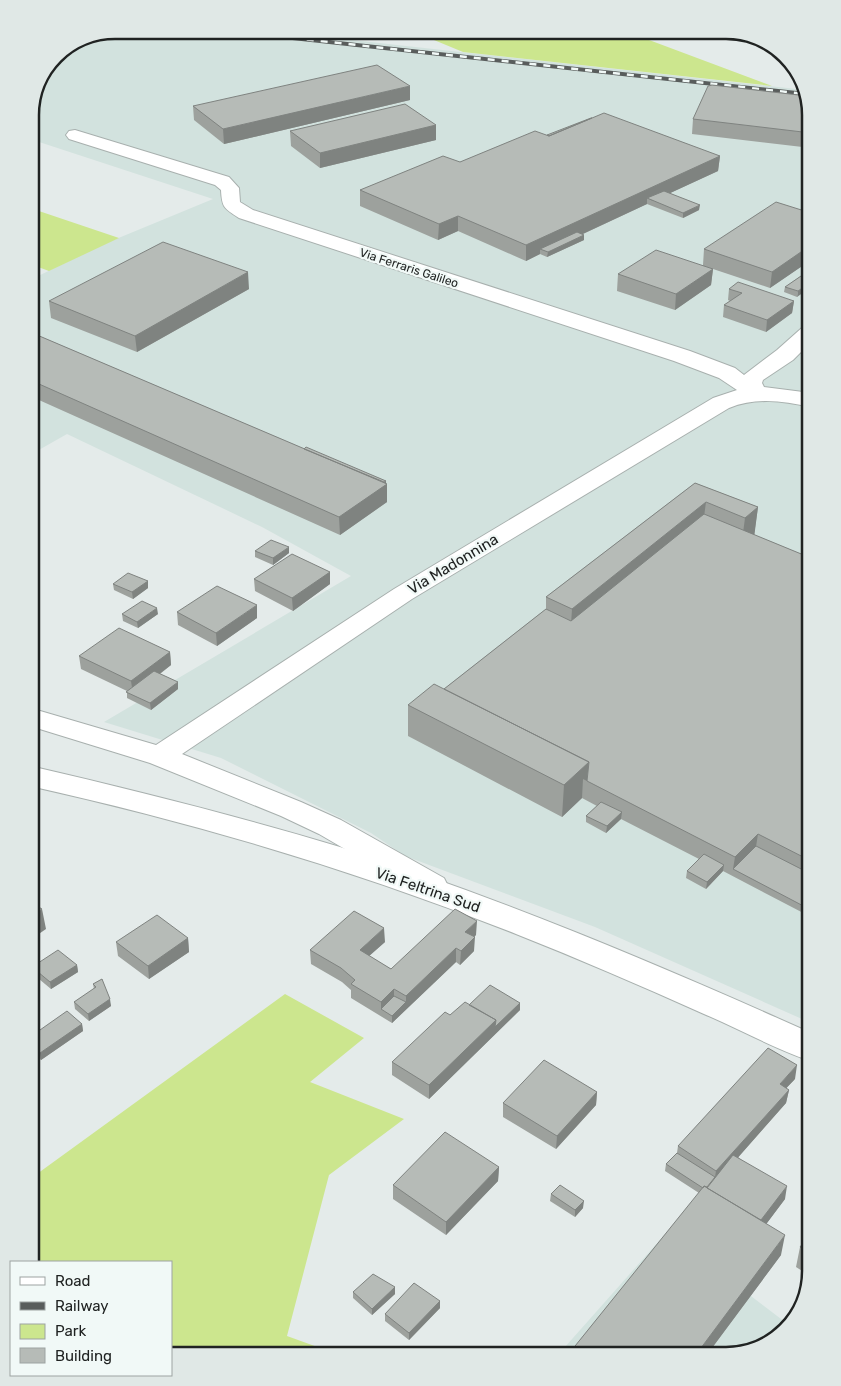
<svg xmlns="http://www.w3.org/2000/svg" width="841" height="1386" font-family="Rubik,sans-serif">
<rect width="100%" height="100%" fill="#e4ebea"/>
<path fill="#d2e2de" d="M298 34 805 90 811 115V1023L595 927 405 856 371 833 221 758 104 722 351 576 262 527 67 434 30 455V280L104 244 213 199 30 139V110L55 55 83 36Z
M667 1232 789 1325 763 1347 726 1356H557Z"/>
<path fill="#cce68e" d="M625 31 772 86 463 52 417 33Z
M30 208 119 238 49 271 30 264Z
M285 994 364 1038 310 1082 404 1119 329 1175 287 1336 334 1353 331 1356H171V1262H30V1179Z"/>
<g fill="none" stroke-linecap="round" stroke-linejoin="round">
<defs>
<path id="minor" d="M75 130 229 177 239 188 240 202 253 210 690 351 735 368 744 375 777 350 804 326 811 324V342L793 360 763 380 762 383 764 387 811 393V407C783 401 756 397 729 408L412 599 182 754 301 802 341 820 444 878 448 886 444 894 433 897 422 894 319 834 281 816 150 763 30 726V708L156 745 394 589 713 398 737 390 719 378 674 361 239 218C224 208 222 208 221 190L215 185 69 139 66 135 69 131Z"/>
<path id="major" d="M30 766C134 790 237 816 340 847 501 898 657 964 811 1033V1061C774 1049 740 1029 704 1014 642 986 579 959 516 934 358 871 196 823 30 786Z"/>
</defs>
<use href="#minor" stroke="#a8b0ae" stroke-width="2"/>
<use href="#major" stroke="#a8b0ae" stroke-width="2"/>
<use href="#minor" fill="#fff" fill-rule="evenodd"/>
<use href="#major" fill="#fff" fill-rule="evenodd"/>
<defs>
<path id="rail" d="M265 35 806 94"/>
</defs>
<use href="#rail" stroke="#595d5c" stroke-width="4"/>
<use href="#rail" stroke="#f1f9f7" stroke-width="2.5" stroke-dasharray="7" stroke-linecap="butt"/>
</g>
<path fill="#9da19d" d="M410 100 224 144 194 120 193 106Z
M811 115V148L692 134 693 119Z
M436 125V140L320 168 291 146 290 131Z
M547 135 720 156 718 171 670 193 699 210 683 218 647 204 583 234 584 240 547 257 540 254 526 261 458 231 438 240 360 206V190L460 162Z
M811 213V260L770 288 713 269 711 285 675 310 617 291 618 274 703 265 704 249Z
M801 276 797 297 784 292 785 287Z
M249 289 137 352 51 318 49 301Z
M729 289 794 301 792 313 766 332 723 317 724 305 730 301 728 300Z
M30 332 304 449 386 481 387 502 340 535 30 396Z
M695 483 758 507 754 535 811 558V917L723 871 706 889 686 878 687 871 699 859 621 819 606 833 586 822V816L597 806 582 798 562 817 408 736V705L444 689 546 609V597Z
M255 551 289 553 273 565 255 557Z
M330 572V584L293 611 255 591 254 579Z
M148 581V588L133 599 114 590 113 584Z
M177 612 257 618 217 646 178 625Z
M122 614H158L138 628 123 621Z
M170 652 171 665 160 674 178 689 151 710 127 698V691L81 669 79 656Z
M476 935 474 937V951L460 965 456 962 392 1023 351 998V990L342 982 311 964 310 950 385 942 369 956 391 969Z
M188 938 189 952 149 979 118 956 116 942Z
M77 965 78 972 51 989 33 974 32 967Z
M102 979 111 1006 89 1021 75 1009 74 1002 94 989 93 984Z
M469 1005 520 1010 429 1099 392 1075V1062L450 1015Z
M82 1024 83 1031 41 1060 30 1050V1037Z
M795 1079 786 1088 789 1090 786 1103 738 1157 785 1199 766 1224 781 1255 706 1356H567L699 1193 665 1171 666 1164 677 1153 678 1146Z
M597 1092 596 1105 556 1149 503 1117V1103Z
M499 1167 498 1181 446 1235 393 1199V1185Z
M551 1194 583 1208 575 1217 550 1201Z
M811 1233V1271L810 1276 796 1267 800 1247Z
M353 1292 395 1294 372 1315 353 1298Z
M440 1301V1308L409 1340 385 1321V1314Z"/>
<path fill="#7f8380" d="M410 86V100L224 144 223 129Z
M436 125V140L320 168V153Z
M720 156 718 171 653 201 647 198V204L546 251 540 249V254L526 261V245Z
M700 205 699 210 683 218V213Z
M458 216V231L438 240 439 224Z
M584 235V240L547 257 548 252Z
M811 245V260L770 288 772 272Z
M713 269 711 285 675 310 676 294Z
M248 272 249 289 137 352 135 336Z
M811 282V287L797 297 798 291Z
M794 301 792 313 766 332 767 320Z
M386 481V484H387V502L340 535 339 517Z
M706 502 702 532 570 640 572 609Z
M758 507 754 538 741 548 745 518Z
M289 547V553L273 565V558Z
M330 572V584L293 611 292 598Z
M148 581V588L133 599 132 592Z
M257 605V618L217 646 216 633Z
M157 608 158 614 138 628 137 622Z
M170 652 171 665 133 694 131 681Z
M178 682V689L151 710 150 703Z
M589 762 587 781 583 779 582 798 562 817 564 785Z
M622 812 621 819 606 833 607 826Z
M758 834 755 853 733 869 735 857Z
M724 865 723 871 706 889 707 882Z
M42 909 46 929 30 940V918Z
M477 921 476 935 465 946V932Z
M384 928 385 942 360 964V950Z
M475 937 474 951 460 965 461 951Z
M188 938 189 952 149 979 148 966Z
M456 948V962L392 1023V1016L406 1002V996Z
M77 965 78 972 51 989 50 982Z
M394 989V1003L381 1009V1002Z
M110 999 111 1006 89 1021 88 1014Z
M520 1003V1010L429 1099V1085L496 1020Z
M82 1024 83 1031 41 1060 40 1053Z
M797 1065 795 1079 777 1098 780 1084Z
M789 1090 786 1103 706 1194 715 1177 716 1171Z
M597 1092 596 1105 556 1149 557 1136Z
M499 1167 498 1181 446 1235V1222Z
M787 1186 785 1199 755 1239 757 1225Z
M584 1201 583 1208 575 1217V1210Z
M785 1235 781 1255 706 1356H695Z
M395 1287V1294L372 1315V1309Z
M440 1301V1308L409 1340V1333Z"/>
<path fill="#b6bbb7" stroke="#7f8380" d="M377 65 410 86 223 129 193 106Z
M712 85 807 96 811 115V133L693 119 708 86Z
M405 104 436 125 320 153 290 131Z
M604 113 720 156 526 245 458 216 439 224 360 190 443 156 460 162 535 131 549 136Z
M591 118H592L549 136 547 135Z
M664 191 700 205 683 213 647 198Z
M776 202 811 213V245L772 272 704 249Z
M577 232 584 235 548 252 540 249Z
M163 242 248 272 135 336 49 301Z
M656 250 713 269 676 294 618 274Z
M801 276 811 279V282L798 291 785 287Z
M738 282 794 301 767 320 724 305 742 293 729 289Z
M30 332 387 484 339 517 30 380Z
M306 447 386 481 384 482 304 449Z
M695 483 758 507 745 518 706 502 572 609 546 597Z
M704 514 811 558V861L758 834 735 857 587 781 589 762 444 689 546 609 571 621Z
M271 540 289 547 273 558 255 551Z
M292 554 330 572 292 598 254 579Z
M128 573 148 581 132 592 113 584Z
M217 586 257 605 216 633 177 612Z
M142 601 157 608 137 622 122 614Z
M119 628 170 652 131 681 79 656Z
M154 671 178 682 150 703 126 692Z
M434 684 589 762 564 785 408 705Z
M601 802 622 812 607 826 586 816Z
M756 846 811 874V910L733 869Z
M704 854 724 865 707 882 687 871Z
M30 902 42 909 30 918Z
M455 909 477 921 465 932 475 937 461 951 456 948 406 996 394 989 381 1002 351 984 355 980 341 968 310 950 354 911 384 928 360 950 391 969Z
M157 915 188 938 148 966 116 942Z
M58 950 77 965 50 982 32 967Z
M102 979 110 999 88 1014 74 1002 96 987 93 984Z
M490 985 520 1003 495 1027 496 1020 469 1005Z
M394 996 406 1002 392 1016 381 1009Z
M465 1002 496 1020 429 1085 392 1062 445 1012 450 1015Z
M67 1011 82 1024 40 1053 30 1045V1037Z
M768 1048 797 1065 780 1084 789 1090 716 1171 678 1146Z
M544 1060 597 1092 557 1136 503 1103Z
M445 1132 499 1167 446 1222 393 1185Z
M677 1153 715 1177 707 1187 704 1186 703 1188 666 1164Z
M733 1155 787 1186 761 1220 707 1188Z
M560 1185 584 1201 575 1210 551 1194Z
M704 1186 785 1235 695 1356H567Z
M811 1233V1254L800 1247Z
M373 1274 395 1287 372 1309 353 1292Z
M414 1283 440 1301 409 1333 385 1314Z"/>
<g text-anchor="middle" stroke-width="4.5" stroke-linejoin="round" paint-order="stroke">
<g font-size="12" fill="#202322" stroke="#f1f9f7">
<text transform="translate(409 268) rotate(18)" y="4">Via Ferraris Galileo</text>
</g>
<g font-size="15" fill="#202322" stroke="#f1f9f7">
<text transform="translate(453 564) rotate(-31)" y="5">Via Madonnina</text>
<text transform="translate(428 890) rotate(19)" y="5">Via Feltrina Sud</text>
</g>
</g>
<path d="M0 0H841V1386H0ZM115 39H726A76 76 0 0 1 802 115V1271A76 76 0 0 1 726 1347H115A76 76 0 0 1 39 1271V115A76 76 0 0 1 115 39Z" fill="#e0e8e6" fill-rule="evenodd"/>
<path fill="none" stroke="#202322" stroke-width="2.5" d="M115 39H726A76 76 0 0 1 802 115V1271A76 76 0 0 1 726 1347H115A76 76 0 0 1 39 1271V115A76 76 0 0 1 115 39Z"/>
<rect x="10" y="1261" width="162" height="115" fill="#f1f9f7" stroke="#9da3a2"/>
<rect x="20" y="1277" width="25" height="8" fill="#ffffff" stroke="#9da3a2"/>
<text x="55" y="1286" font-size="15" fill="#202322">Road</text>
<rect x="20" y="1302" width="25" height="8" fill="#595d5c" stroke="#9da3a2"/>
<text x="55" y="1311" font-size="15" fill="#202322">Railway</text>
<rect x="20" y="1324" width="25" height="15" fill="#cce68e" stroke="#9da3a2"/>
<text x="55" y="1336" font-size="15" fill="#202322">Park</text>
<rect x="20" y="1348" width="25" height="15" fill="#b6bbb7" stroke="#9da3a2"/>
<text x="55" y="1361" font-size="15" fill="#202322">Building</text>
</svg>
